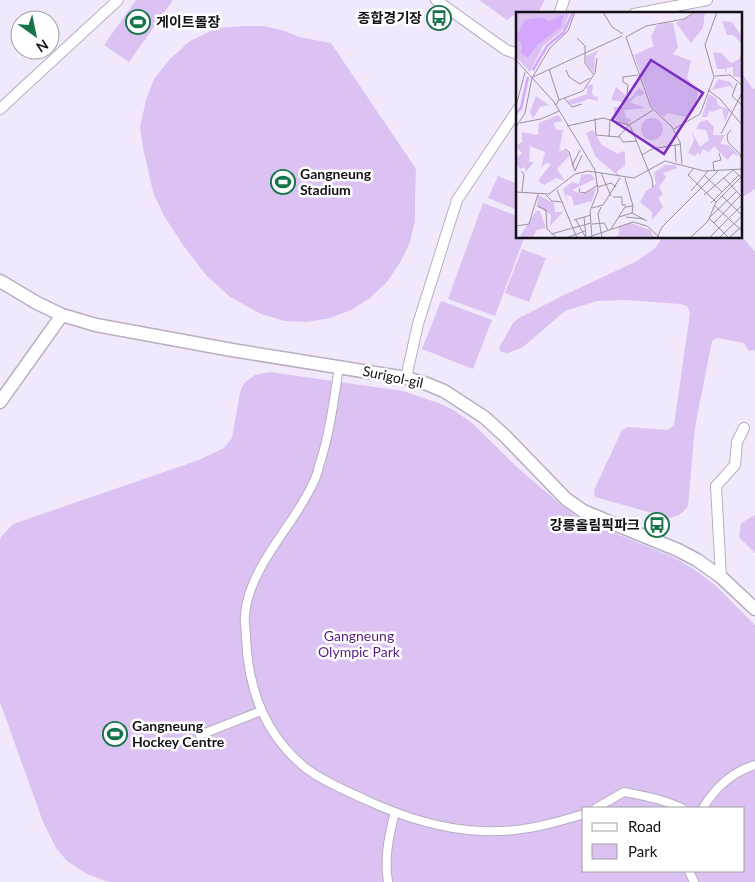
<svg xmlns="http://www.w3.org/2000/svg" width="755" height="882" font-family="Lato,'Noto Sans KR',sans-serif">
<rect width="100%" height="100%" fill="#f2e8fc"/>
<path fill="#dbc2f3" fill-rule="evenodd" d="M136 0H173L129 62 104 45Z
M479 0H545L537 14H531L529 12 514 15 507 20Z
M244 26H264L285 31 299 37 331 43 416 169 415 199V221L410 242 401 261 387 282 370 298 351 310 330 318 307 322 285 321 261 314 230 297 206 275 183 245 164 216 153 192 143 148 140 127 146 100 154 79 170 59 190 41 217 28Z
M741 72 752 88 755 89V189L741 198Z
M498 176 517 184V210L488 198Z
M483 203 517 216 518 238H524L495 316 448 299Z
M741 235 755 252V350L749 351 744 343 718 338 712 341 695 427 688 506C683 513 678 516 670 518L595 497 594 490 622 430 628 427 668 430 674 425 690 313 687 306 680 304 624 300 597 301 565 311 523 347 508 353 501 352 499 348 513 323 519 318 562 296 637 261 655 248 662 238H741Z
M522 249 546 258 529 302 505 293Z
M441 301 492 320 473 369 422 349Z
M270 372 403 391 441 404 455 411 472 423 517 467 561 505 578 518 673 557 692 568 715 585 755 625V882H109L87 874 67 861 56 848 43 822 0 702V540L1 537 13 524 199 460 224 448 232 438 240 392 244 383 255 375ZM584 808H744V871H584Z
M755 515V553L739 537 741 523Z"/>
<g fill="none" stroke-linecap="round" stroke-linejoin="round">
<defs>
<path id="pedestrian" d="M339 367C334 399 330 432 320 463 318 469 317 476 314 481 295 525 250 565 245 614 244 622 246 630 246 637 248 690 265 736 307 769 323 781 346 791 364 799 400 816 440 829 480 831 518 833 548 825 584 814
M200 735 261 711
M596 808 624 792C644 796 663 799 682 808
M703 808C715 788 732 772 755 765
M689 871 694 882
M388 882C384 858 389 835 395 812"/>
<path id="minor" d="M436 0 506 50 518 54
M559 14 564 0
M634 14 707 0
M0 109 118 0
M406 378 418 324 457 200 518 109
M721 577 716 486 735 465 737 442 744 428"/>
<path id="tertiary" d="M0 281 37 303 62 315 96 325 232 350 406 378 427 384 444 391 484 417 505 436 566 499 583 511 678 550 697 560 721 577 755 609
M0 402 62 315"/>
</defs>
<use href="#pedestrian" stroke="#b8aec2" stroke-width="10"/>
<use href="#minor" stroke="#b8aec2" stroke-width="12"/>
<use href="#tertiary" stroke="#b8aec2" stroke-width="15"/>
<use href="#pedestrian" stroke="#fff" stroke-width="8"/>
<use href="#minor" stroke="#fff" stroke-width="10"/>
<use href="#tertiary" stroke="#fff" stroke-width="12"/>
</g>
<defs>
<symbol id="bus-ring" viewBox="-11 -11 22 22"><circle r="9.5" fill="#fff" stroke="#157449" stroke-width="1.5"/><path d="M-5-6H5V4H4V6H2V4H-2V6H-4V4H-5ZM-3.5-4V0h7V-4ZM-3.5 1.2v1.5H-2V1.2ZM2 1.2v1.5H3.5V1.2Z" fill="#157449"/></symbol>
<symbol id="stadium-ring" viewBox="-11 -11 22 22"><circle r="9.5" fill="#fff" stroke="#157449" stroke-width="1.5"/><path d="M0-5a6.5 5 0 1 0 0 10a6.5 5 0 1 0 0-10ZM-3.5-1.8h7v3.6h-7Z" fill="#157449"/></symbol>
</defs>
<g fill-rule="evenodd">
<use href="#bus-ring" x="425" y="4" width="28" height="28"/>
<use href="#stadium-ring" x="124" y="8" width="28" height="28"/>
<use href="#stadium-ring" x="269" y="168" width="28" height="28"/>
<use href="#bus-ring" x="643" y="511" width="28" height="28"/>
<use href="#stadium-ring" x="101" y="720" width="28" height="28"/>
</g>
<g text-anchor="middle" stroke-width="5" stroke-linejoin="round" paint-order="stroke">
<g font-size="14" font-weight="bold" fill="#141017" stroke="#fff" text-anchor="start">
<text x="422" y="23" text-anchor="end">종합경기장</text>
<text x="156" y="27">게이트볼장</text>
<text x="300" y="179">Gangneung<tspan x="300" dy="16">Stadium</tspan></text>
<text x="640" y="530" text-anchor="end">강릉올림픽파크</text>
<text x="132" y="731">Gangneung<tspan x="132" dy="16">Hockey Centre</tspan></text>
</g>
<g font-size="14" fill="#141017" stroke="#fff">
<text transform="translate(393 377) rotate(12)" y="5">Surigol-gil</text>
</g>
<g font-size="14" fill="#581d7f" stroke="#fff">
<text x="359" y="641">Gangneung<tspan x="359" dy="16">Olympic Park</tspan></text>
</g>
</g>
<g transform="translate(516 12)">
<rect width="226" height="226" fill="#f2e8fc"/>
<path d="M0 0H54L48 17 27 34 14 60 0 45ZM181 0H189L187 16 175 31 160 11ZM206 9 216 10 226 25V32L217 23H211ZM150 10 157 11 162 35 157 42 175 49 171 66 182 81 178 98 170 105 152 101 147 105 136 94 118 43 138 34 135 25 140 14ZM83 38 79 44 78 61 70 51V44ZM226 39V66L217 64V55L211 56 209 62V57H201L197 40 205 41 215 51 223 47ZM202 67 214 70 219 78 213 74 196 78ZM77 72 76 81 78 85 81 84 82 89 73 87 56 93 51 89 71 82V74ZM100 75 114 87 123 76 129 81 124 84 121 83 114 90 129 96 108 98 110 106 116 108 110 113 100 108 98 101V95H107V90L95 88ZM193 82 200 86 202 93 214 98 209 109 206 96 196 100 194 98 191 105H186ZM20 84 33 93 24 95 17 107 14 100ZM42 103 47 109 37 111 41 118H47L43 139 49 138 54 143 41 157 49 169 40 166 28 173 22 169 35 152 30 151 25 156 29 140 14 134 13 150H18L9 161V155L4 157 0 152V147L6 141 0 134 6 130V120L22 123 23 111ZM125 117a11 11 0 1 1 22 0a11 11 0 1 1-22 0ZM191 108 198 115 197 123H209L204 132 213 133 224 144 217 142 211 148 198 134 193 140 186 137 184 144 182 140 179 144 172 141 178 128 176 120 184 135 193 128 190 118 180 117 184 110ZM77 118 86 133 102 142 106 139 109 141V154L101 159 103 165 79 144 70 121ZM149 153H160L161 156 147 161 150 165 143 175 147 182 142 186 147 195 136 208V200L124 190 130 179 140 172 138 161ZM75 162 79 167 56 178 65 182 80 176 76 189 58 194 56 185 50 182 53 194 47 177 56 170 63 172 65 163ZM22 183 38 191 39 200H47L34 214 35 203 21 194ZM20 199H24L30 216 21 218 16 226H3ZM115 211 134 218 138 226H94L103 223V215Z" fill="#dbc2f3"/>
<path d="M48 2 45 15 20 34 12 46 5 41 6 33 0 25 9 8 27 5 33 9Z" fill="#d4a7fc"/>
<path fill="none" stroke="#d4a7fc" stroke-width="2.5" d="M17 58 31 34 48 20 57 0M0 101 5 96 12 65"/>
<path fill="none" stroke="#9992a0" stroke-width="1" d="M87 0 96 15 107 22M110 25 135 95 156 115 164 130 166 152M110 25 130 14 168 7 179 0M61 26 69 34V51L77 62M0 48 38 90 79 158 82 179 74 199 76 226M33 57 43 88M50 58 53 65 64 72 74 66M199 64 214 63 227 74M17 65 106 24M221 71 216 84 227 94M192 78 204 87 227 114M111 82 112 73 107 70V65L122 63M48 86 56 95 66 92M40 93 43 88 67 79 79 61 81 46M0 94 9 60M79 106 80 123 103 125M4 111 25 107 43 99M51 114 87 106 113 113 137 98M0 115 9 101 16 66 34 36 52 19 59 0M158 117 184 102 198 65 189 33 201 0M215 118 211 123 212 130 224 142 227 150M205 122 227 79M93 125 94 108M121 129 107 130 103 124 113 113 115 116 136 167 137 175M159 133 160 150M49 137 53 140 59 159M126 143 136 137 165 132M56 154 64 138M177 157 172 163 200 190M5 159 8 162 6 180M59 159 66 143M198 159 197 150 205 148 203 141M85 161 95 184M188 163 206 180M208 166 227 186M82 175 95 171 100 175M64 176 63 180 69 181 82 173M41 178 61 226M175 179 192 159M0 180 33 182 59 162 72 159 118 166 149 149 188 159 227 157M30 183 36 189 45 190M188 183 217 158 225 165M206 184 227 204M97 185H106V193H110M195 191 223 163M21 194 30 198 31 217 41 226M199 194 227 220M85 195 82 202 86 226M76 196 87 193 104 166M116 201 131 209M68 205 70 225M103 205 116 201 117 194M110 205 128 207M58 208 75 203M60 208 70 226M198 211 224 184M76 212 88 211 92 218M0 214 13 212 22 182M95 217 109 195 117 194 109 166M35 222 75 211M50 226 69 219M70 226 117 210 131 214 144 226M141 226 146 215 202 159M174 226 192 209 200 190 225 165M193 226 227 192M203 226 227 203M213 226 193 206 220 180M213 226 227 213"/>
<path fill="#7b2cbf" fill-opacity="0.15" stroke="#7b2cbf" stroke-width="2.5" d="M135 48 187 81 148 142 96 108Z"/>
<rect width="226" height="226" fill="none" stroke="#141017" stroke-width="2.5"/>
</g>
<rect x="582" y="807" width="162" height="65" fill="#ffffff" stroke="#a19fa2"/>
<rect x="592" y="823" width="25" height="8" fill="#ffffff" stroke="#a19fa2"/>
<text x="628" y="832" font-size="15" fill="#141017">Road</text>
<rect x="592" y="844" width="25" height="15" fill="#dbc2f3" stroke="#a19fa2"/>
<text x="628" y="857" font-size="15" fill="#141017">Park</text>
<g transform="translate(35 35) rotate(147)"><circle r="24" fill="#ffffff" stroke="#a19fa2"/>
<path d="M0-4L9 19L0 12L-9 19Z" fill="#157449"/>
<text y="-8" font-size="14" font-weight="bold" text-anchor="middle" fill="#141017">N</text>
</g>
</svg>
